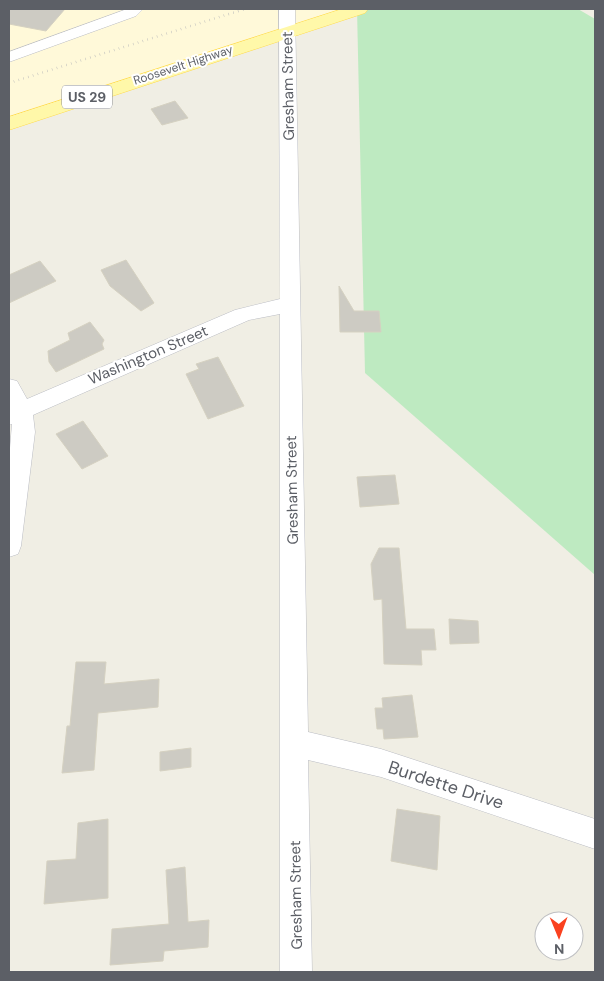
<svg xmlns="http://www.w3.org/2000/svg" width="604" height="981" font-family="'DM Sans',sans-serif">
<rect width="100%" height="100%" fill="#f0eee4"/>
<path fill="#fff9d9" d="M9 9H351L54 105 9 123Z"/>
<path fill="#beeac1" d="M357 9H578L595 19V575L365 373Z"/>
<path fill="#cdcbc3" stroke="#d5d1c1" d="M9 9H65L46 31 9 24Z
M175 101 188 118 162 125 151 109Z
M126 260 154 303 141 311 110 286 101 270Z
M40 261 56 281 9 303V275Z
M339 286 354 311H379L381 332H340Z
M90 322 104 340 102 344 104 349 56 372 49 362 48 351 70 340 68 333Z
M218 357 244 406 208 419 186 374 199 369 196 364Z
M83 421 108 456 82 469 56 434Z
M395 475 399 504 360 507 357 477Z
M379 548H399L406 629H434L436 650H421L422 665 384 664 382 599 374 600 371 564Z
M449 619 478 621 479 643 450 644Z
M76 662H106L104 684 159 679 158 707 98 713 94 770 62 773 67 726H70Z
M412 695 418 737 384 739 383 729H377L375 708H383L382 698Z
M191 748V767L160 771V752Z
M397 809 440 816 437 870 391 861Z
M108 819V898L44 904 47 861 76 859 78 823Z
M185 867 188 922 209 920 208 947 164 951 163 961 110 965 112 929 169 924 166 870Z"/>
<g fill="none" stroke-linecap="round" stroke-linejoin="round">
<defs>
<path id="minor" d="M127 9H143L136 16 9 62V52Z
M279 9H295L308 732 381 749 595 819V849L381 777 308 760 312 972H280V314L249 320 33 415 35 432 21 546 18 554 9 557V460L12 424 9 425V379L17 381 27 399 235 310 280 299Z"/>
<path id="primary" d="M342 9H368L365 13 9 130V117Z"/>
</defs>
<use href="#minor" stroke="#bbbdc4" stroke-width="1"/>
<use href="#primary" stroke="#ffdb4d" stroke-width="1"/>
<use href="#minor" fill="#fff" fill-rule="evenodd"/>
<use href="#primary" fill="#fff8a9" fill-rule="evenodd"/>
<path stroke="#b7b8b9" stroke-width="2.5" stroke-dasharray="0.5 4.5" stroke-linecap="butt" d="M9 83 245 9"/>
</g>
<g text-anchor="middle" stroke-width="4" stroke-linejoin="round" paint-order="stroke">
<g font-size="12" fill="#5c5f66" stroke="#fff">
<text transform="translate(183 65) rotate(-18)" y="4">Roosevelt Highway</text>
</g>
<rect fill="#fff" stroke="#8d8f94" stroke-width="1" x="62" y="85.5" width="50" height="23" rx="4"/>
<g font-size="14" font-weight="bold" fill="#5c5f66">
<text x="87" y="102">US 29</text>
</g>
<g font-size="15" fill="#5c5f66" stroke="#fff">
<text transform="translate(288 86) rotate(-91)" y="5">Gresham Street</text>
<text transform="translate(148 355) rotate(-23)" y="5">Washington Street</text>
<text transform="translate(292 490) rotate(-91)" y="5">Gresham Street</text>
<text transform="translate(296 895) rotate(-91)" y="5">Gresham Street</text>
</g>
<g font-size="18" fill="#5c5f66" stroke="#fff">
<text transform="translate(446 785) rotate(18)" y="6">Burdette Drive</text>
</g>
</g>
<rect width="604" height="981" fill="none" stroke="#5c5f66" stroke-width="20"/>
<g transform="translate(559 936) rotate(179)"><circle r="24" fill="#ffffff" stroke="#bebfc2"/>
<path d="M0-4L9 19L0 12L-9 19Z" fill="#fa411f"/>
<text y="-8" font-size="14" font-weight="bold" text-anchor="middle" fill="#5c5f66">N</text>
</g>
</svg>
